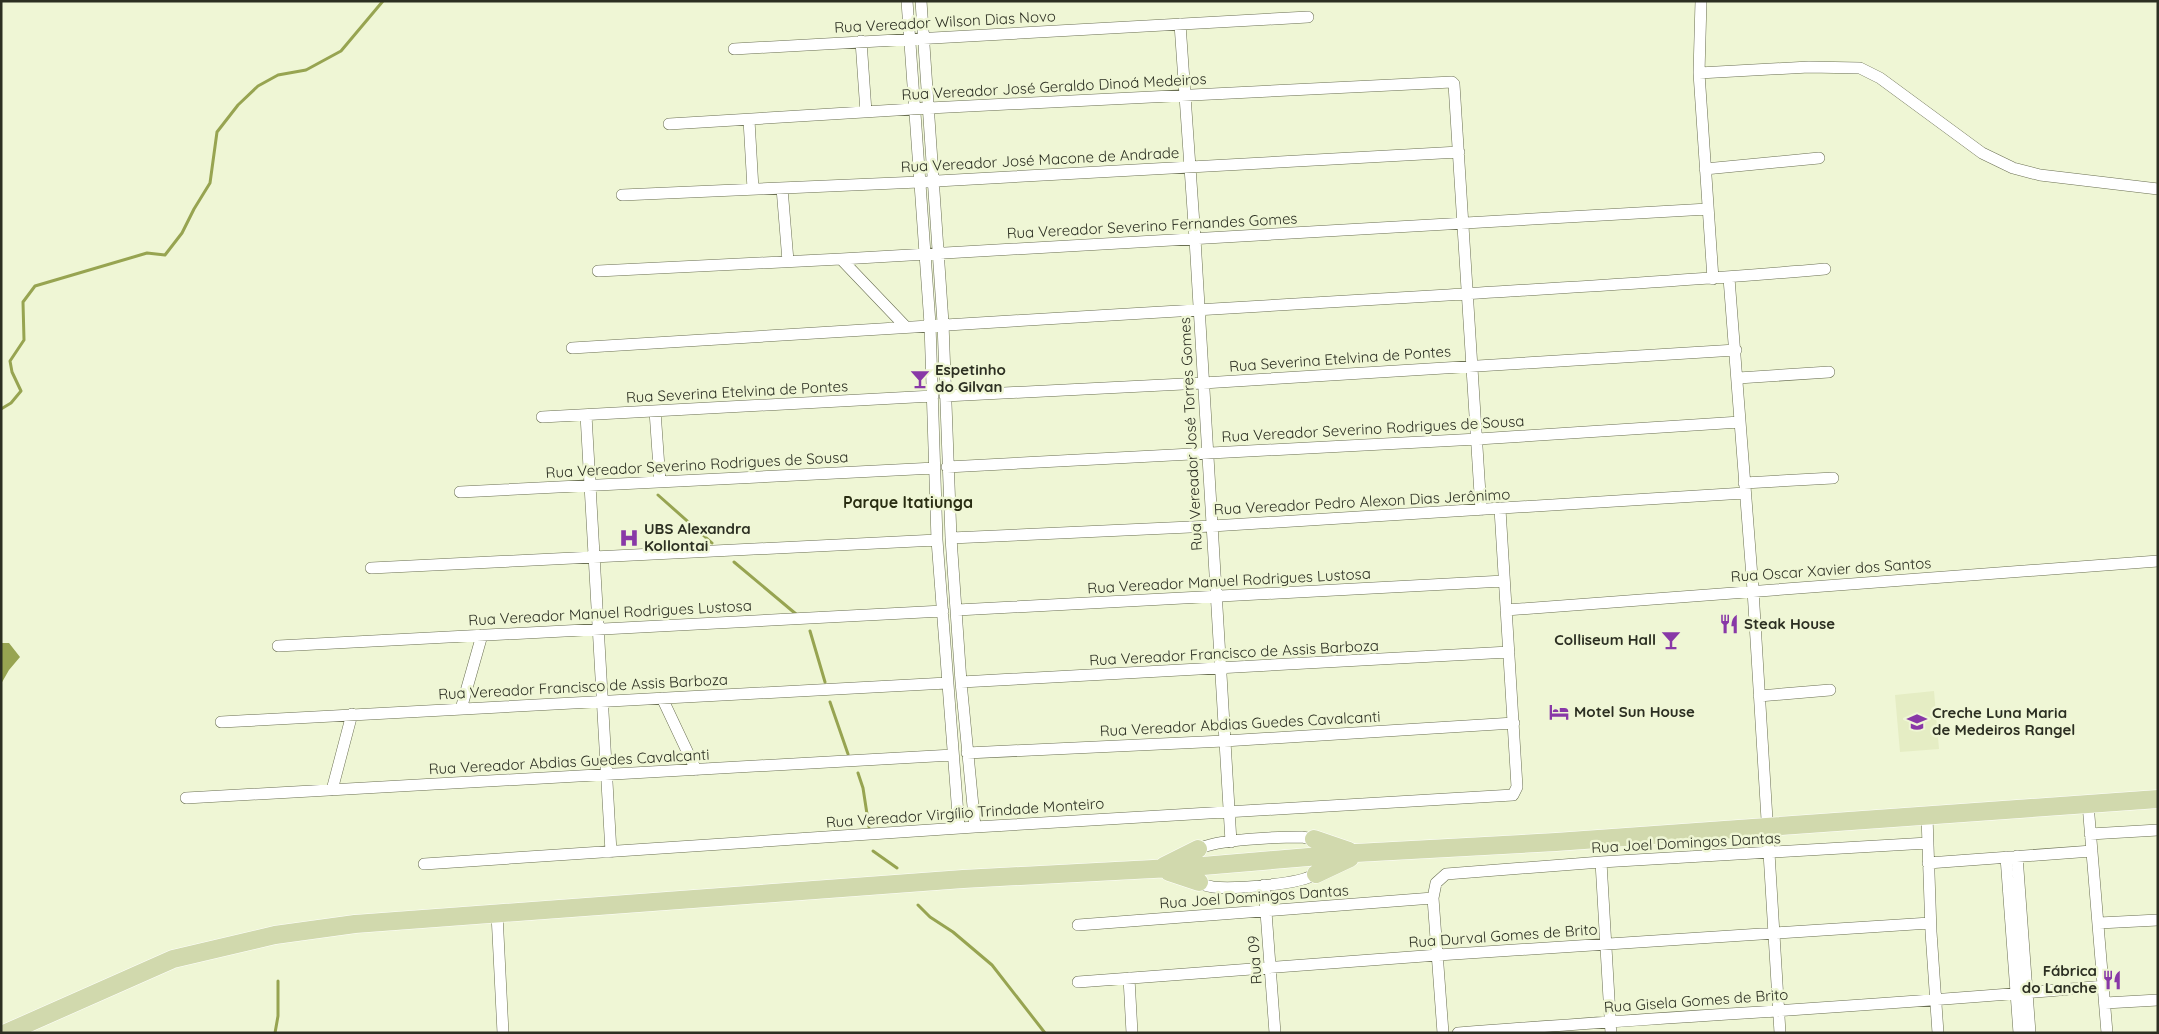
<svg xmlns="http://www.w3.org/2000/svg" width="2159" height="1034" font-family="Quicksand,sans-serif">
<rect width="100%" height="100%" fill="#eff6d5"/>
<path fill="#e5edc4" d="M1934 691 1939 749 1900 752 1895 695Z"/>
<path fill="#97a451" d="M1 643H9L20 657 9 670 1 684Z"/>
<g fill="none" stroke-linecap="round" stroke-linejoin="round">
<path stroke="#97a451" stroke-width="3" d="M1 409 11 403 21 391 12 372 10 361 24 340 23 302 35 286 147 253 165 255 182 233 194 209 210 183 217 132 238 105 258 86 278 75 306 70 341 51 383 1
M658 495 712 543
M734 562 796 614
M810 631 825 682
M830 702 848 754
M858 773 863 788 869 827
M873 851 897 868
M918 905 930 917 953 932 992 965 1045 1033
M275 1033 278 1016V981"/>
<defs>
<path id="street" d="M907 1 930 324 937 540 959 828
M921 1 943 323 951 538 961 682 975 827
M1701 1 1699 73 1713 279
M1180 24 1195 239 1231 842
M861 41 866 112
M734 49 1308 17
M1699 73 1809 67 1860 68 1880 78 1982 153 2013 168 2040 175 2158 189
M749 120 753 189
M669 124 929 108 1452 82 1454 84 1481 510
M1705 169 1819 158
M782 188 788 261
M622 195 919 182 1459 152
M841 259 904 325
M598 271 841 259 1708 209
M1729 278 1753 590 1780 1033
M572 348C864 328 1156 313 1448 295 1574 287 1700 280 1825 269
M1738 378 1829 372
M945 396 1203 383 1736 350
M655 411 660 482
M586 415 611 852
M542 417 933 396
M947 467 1478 439 1740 422
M1744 483 1833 478
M460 492 935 468
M951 538 1212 526 1745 493
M371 568 937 540
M957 610 1504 581
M1506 610 2158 561
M278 646 943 611
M961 682 1509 652
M1759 696 1830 690
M662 698 696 770
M461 709 482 635
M221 722 947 683
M967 753 1224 741 1514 723
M332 790 352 714
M186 798 953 755
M2088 804 2107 1033
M1927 816 1931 932 1938 1033
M2090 834 2158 830
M1302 837C1323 839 1334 862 1315 874 1300 885 1232 889 1213 887 1206 886 1197 883 1193 876 1189 867 1191 854 1199 849 1216 839 1281 837 1302 837Z
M2017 856 2030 1033
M2006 857 2019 1033
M1601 862 1611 1033
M1928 863 2092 851
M424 864 975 827 1513 795 1517 787 1500 509
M1264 885 1275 1033
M497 914 503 1033
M2099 923 2158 920
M1078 925 1433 898
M1129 978 1132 1033
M1078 982 1438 955 1930 923
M2105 1003 2158 1000
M1443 1033 1433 898 1436 883 1446 874 1601 862 1928 843
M1458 1033C1673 1016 1889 1006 2104 986"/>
<path id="primary" d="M1314 839 1349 851
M1164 866 1198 849
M1169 872 1199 882
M1316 874 1350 858
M6 1033 173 959 275 935 355 924 963 879 1191 867 1356 853 1556 842 2158 799"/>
</defs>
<use href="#street" stroke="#6a6f52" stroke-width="12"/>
<use href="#primary" stroke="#fff" stroke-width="19"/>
<use href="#street" stroke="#fff" stroke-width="11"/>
<use href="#primary" stroke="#d1d9ad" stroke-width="18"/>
</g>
<defs>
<symbol id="bar-bare" viewBox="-9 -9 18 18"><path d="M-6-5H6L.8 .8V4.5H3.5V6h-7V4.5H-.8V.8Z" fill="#8838a7" stroke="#eff6d5" stroke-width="2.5" paint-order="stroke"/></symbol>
<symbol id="hospital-bare" viewBox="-9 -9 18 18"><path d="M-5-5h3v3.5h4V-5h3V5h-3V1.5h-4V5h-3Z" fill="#8838a7" stroke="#eff6d5" stroke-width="2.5" paint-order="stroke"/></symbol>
<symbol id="restaurant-bare" viewBox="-9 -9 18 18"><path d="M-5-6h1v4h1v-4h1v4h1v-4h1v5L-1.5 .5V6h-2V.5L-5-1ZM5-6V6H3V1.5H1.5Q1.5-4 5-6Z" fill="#8838a7" stroke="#eff6d5" stroke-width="2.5" paint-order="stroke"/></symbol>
<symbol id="hotel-bare" viewBox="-9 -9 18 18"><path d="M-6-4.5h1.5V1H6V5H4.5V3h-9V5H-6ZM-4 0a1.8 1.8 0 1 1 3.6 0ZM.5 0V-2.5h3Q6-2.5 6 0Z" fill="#8838a7" stroke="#eff6d5" stroke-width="2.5" paint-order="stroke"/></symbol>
<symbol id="school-bare" viewBox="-9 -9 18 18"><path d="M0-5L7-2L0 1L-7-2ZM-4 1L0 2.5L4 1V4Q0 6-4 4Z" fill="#8838a7" stroke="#eff6d5" stroke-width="2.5" paint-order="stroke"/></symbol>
</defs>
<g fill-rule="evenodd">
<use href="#bar-bare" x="906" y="365" width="28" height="28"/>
<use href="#hospital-bare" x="615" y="524" width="28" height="28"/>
<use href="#restaurant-bare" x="1715" y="610" width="28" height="28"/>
<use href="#bar-bare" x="1657" y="626" width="28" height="28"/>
<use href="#hotel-bare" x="1545" y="698" width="28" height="28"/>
<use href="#school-bare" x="1903" y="708" width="28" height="28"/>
<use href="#restaurant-bare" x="2098" y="966" width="28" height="28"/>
</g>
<g text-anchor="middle" stroke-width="5" stroke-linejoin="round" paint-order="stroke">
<g font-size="15" fill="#2c2f22" stroke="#eff6d5">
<text transform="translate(945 22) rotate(-3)" y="5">Rua Vereador Wilson Dias Novo</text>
<text transform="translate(1054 87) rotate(-3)" y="5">Rua Vereador José Geraldo Dinoá Medeiros</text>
<text transform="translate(1040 160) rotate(-3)" y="5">Rua Vereador José Macone de Andrade</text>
<text transform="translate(1152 226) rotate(-3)" y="5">Rua Vereador Severino Fernandes Gomes</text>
<text transform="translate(1340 359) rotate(-4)" y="5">Rua Severina Etelvina de Pontes</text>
<text transform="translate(737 392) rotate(-3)" y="5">Rua Severina Etelvina de Pontes</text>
<text transform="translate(1373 429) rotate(-3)" y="5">Rua Vereador Severino Rodrigues de Sousa</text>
<text transform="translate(1191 434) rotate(-93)" y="5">Rua Vereador José Torres Gomes</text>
<text transform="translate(697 465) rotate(-3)" y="5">Rua Vereador Severino Rodrigues de Sousa</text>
<text transform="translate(1362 502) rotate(-3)" y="5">Rua Vereador Pedro Alexon Dias Jerônimo</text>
<text transform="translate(1831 570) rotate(-4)" y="5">Rua Oscar Xavier dos Santos</text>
<text transform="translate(1229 581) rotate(-3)" y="5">Rua Vereador Manuel Rodrigues Lustosa</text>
<text transform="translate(610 613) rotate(-3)" y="5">Rua Vereador Manuel Rodrigues Lustosa</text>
<text transform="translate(1234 653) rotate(-3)" y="5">Rua Vereador Francisco de Assis Barboza</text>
<text transform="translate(583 687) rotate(-3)" y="5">Rua Vereador Francisco de Assis Barboza</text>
<text transform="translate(1240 724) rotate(-3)" y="5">Rua Vereador Abdias Guedes Cavalcanti</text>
<text transform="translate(569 762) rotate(-3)" y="5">Rua Vereador Abdias Guedes Cavalcanti</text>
<text transform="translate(965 813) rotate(-4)" y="5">Rua Vereador Virgílio Trindade Monteiro</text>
<text transform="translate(1686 843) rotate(-3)" y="5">Rua Joel Domingos Dantas</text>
<text transform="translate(1254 897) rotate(-4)" y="5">Rua Joel Domingos Dantas</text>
<text transform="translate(1503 936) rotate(-4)" y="5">Rua Durval Gomes de Brito</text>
<text transform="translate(1255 960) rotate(-94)" y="5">Rua 09</text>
<text transform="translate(1696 1001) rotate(-4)" y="5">Rua Gisela Gomes de Brito</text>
</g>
<g font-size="15" font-weight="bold" fill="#2c2f22" stroke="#eff6d5" text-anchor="start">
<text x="935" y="375">Espetinho<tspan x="935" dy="17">do Gilvan</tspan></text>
<text x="644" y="534">UBS Alexandra<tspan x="644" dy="17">Kollontai</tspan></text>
<text x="1744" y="629">Steak House</text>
<text x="1656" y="645" text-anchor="end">Colliseum Hall</text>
<text x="1574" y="717">Motel Sun House</text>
<text x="1932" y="718">Creche Luna Maria<tspan x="1932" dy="17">de Medeiros Rangel</tspan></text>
<text x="2097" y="976" text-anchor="end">Fábrica<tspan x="2097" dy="17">do Lanche</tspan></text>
</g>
<g font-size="16" font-weight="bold" fill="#292d12" stroke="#eff6d5">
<text x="908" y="508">Parque Itatiunga</text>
</g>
</g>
<rect width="2159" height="1034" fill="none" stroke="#2c2f22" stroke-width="5"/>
</svg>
